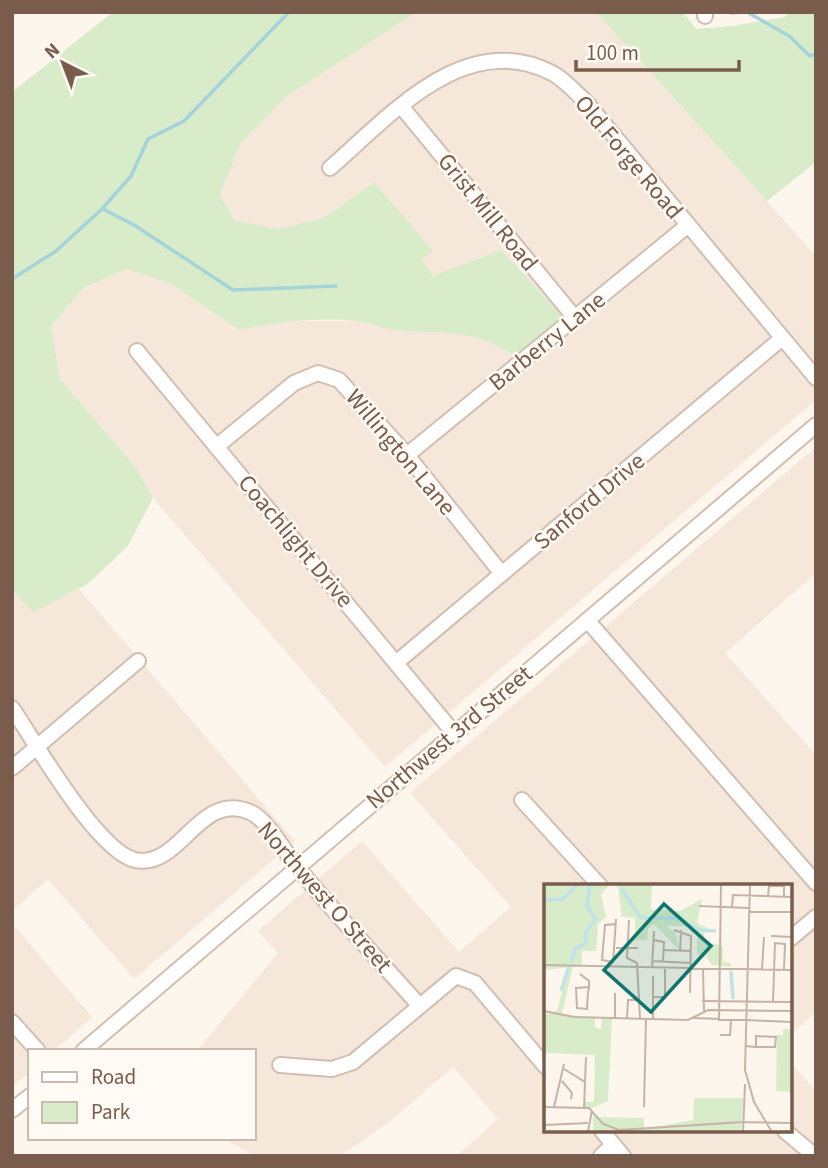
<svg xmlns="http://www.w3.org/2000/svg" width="828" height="1168" font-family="'Source Sans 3',sans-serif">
<rect width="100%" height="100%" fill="#fdf6ec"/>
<path fill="#f5e8da" d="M417 12H596L816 256V400L385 767 153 498 137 469 60 379 51 326 85 287 127 269 169 283 239 330 280 321H356L400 331 459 333 491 340 515 356 501 251 433 276 422 259 432 251 374 182 324 218 278 229 234 220 220 195 240 144 287 96Z
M816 447V573L725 653 816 755V1012L791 1034V886H546V1131H791V1063L816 1091V1156H457L498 1119 453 1067 387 1124 343 1154 254 1156 223 1138H254V1051H197L278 953 258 931 362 841 459 952 511 907 410 793Z
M12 589 33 611 79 589 295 841 134 979 48 879 12 911Z
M12 923 92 1017 54 1051H30V1072L12 1087Z"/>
<path fill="#d8ecc9" d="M113 12H417L287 96 240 144 220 195 234 220 278 229 324 218 374 182 433 251 422 259 433 276 501 250 563 317 515 356C475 329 449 334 403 331 387 330 372 323 356 321 317 317 277 322 239 330L169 283 127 269 85 287 51 326 60 379 137 469 153 498 128 546 88 584 33 612 12 589V92Z
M596 12H683L696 29 733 26 784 17 790 12H816V162L767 201Z"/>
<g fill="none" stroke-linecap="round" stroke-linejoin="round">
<path stroke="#a5d3da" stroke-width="3.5" d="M747 12 789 36 810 56 816 54
M731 13 744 12
M103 209 134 225 233 290 336 286
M12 279 56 251 102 209 131 176 148 139 184 121 289 12"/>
<defs>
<path id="minor" d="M705 16V12
M401 106 575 318
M330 168C390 116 465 28 552 73 564 79 575 92 585 101L816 378
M137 351 453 732
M216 447 294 383 318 373 339 380 407 455 502 574
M407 455 687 226
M587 620 816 883
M397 662 781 339
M12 708C35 742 97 851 135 860 180 870 199 790 250 812 267 819 286 854 298 868 336 915 378 959 418 1004
M12 768 138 661
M522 800 600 886
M791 938 816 917
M12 1022 38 1051
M83 1051 816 425
M280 1065 332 1069 353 1062 456 976 475 983 546 1067
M12 1110 30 1096
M602 1131 623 1156
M785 1131 815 1156
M601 1156 613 1145"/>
</defs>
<use href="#minor" stroke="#d1beb0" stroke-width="18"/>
<use href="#minor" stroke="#fff" stroke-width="14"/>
</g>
<g text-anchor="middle" stroke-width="5" stroke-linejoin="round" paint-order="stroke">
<g font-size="24" fill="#7a5c4d" stroke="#fffaf3">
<text transform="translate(629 157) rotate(50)" y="8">Old Forge Road</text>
<text transform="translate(488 212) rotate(51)" y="8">Grist Mill Road</text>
<text transform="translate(547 341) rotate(-39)" y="8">Barberry Lane</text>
<text transform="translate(401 452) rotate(50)" y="8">Willington Lane</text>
<text transform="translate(589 501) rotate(-40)" y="8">Sanford Drive</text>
<text transform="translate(296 541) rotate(50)" y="8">Coachlight Drive</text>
<text transform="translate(449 737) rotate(-40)" y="8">Northwest 3rd Street</text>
<text transform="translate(325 897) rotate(49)" y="8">Northwest O Street</text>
</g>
</g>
<g transform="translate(544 884)">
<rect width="248" height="248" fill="#fdf6ec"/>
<path d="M0 0H66L57 11 62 32 54 41 52 67H38V82L0 86ZM68 0H108L107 25 136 27 158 15 153 39 171 48H161L158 57 179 62V78L187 79V83L168 81 161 71 153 70V50L144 42H122L132 49 135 66 110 40 104 44 103 56H91V34L78 33 74 3ZM25 82H29L18 130 51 134V143L57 145 58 134H68L64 217 48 224 41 223V218H50L51 171 0 169V131L13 127ZM239 145H247L249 152 248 208 232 207 233 151H239ZM150 214H199L197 248H49V233L100 234V245L149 236Z" fill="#d8ecc9"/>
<path fill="none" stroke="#bfe3e8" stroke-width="3.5" d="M77 4 96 33 137 35 155 46 172 47M0 16 19 15 34 0M27 79 31 65 42 59V48L51 35 43 22 46 0M187 87 189 115M17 107 25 82"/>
<path fill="none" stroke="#c5b3a7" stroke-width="2" d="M206 0 201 186 210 218 228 248M224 12 225 2H240V13M155 22 205 24M188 23 189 11 249 13M206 28H249M85 36 83 74 93 79 96 134M130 46 147 52 146 109M227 52 249 53M109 56 120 58 119 78M72 64H94M120 66 147 67M136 67 137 46M108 77 147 79M69 78 58 76 61 41 72 40M69 79 72 35M0 81 249 86M108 84 110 47M159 85 160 127M218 85 220 53M36 90 45 97V103L44 109 43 125 33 124 32 104 45 103M109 92V135M71 109V134M109 113H121V85M158 117 249 118M229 118 231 59 241 60 240 86M0 127 30 133 144 136 164 126 249 127M83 134 84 116H96M150 134 249 138M175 137 177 0M176 151H186L187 137M202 162 212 163H231L232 153 212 152V163M20 185 41 198M18 197 28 209 27 215M0 223 45 224 59 240 75 246 199 238M10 223 20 180M100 223 102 135M40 224 42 173M199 238 249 239M0 241 44 239M44 248 48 226M199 248 201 200"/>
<path fill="#0f766e" fill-opacity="0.15" stroke="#0f766e" stroke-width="3.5" d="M120 20 167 62 107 128 60 86Z"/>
<rect width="248" height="248" fill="none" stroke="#7a5c4d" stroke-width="3.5"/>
</g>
<rect width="828" height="1168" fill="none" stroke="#7a5c4d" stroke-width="28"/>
<rect x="28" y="1049" width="228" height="91" fill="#fffaf3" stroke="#cabbb1" stroke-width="2"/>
<rect x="42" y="1072" width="35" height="10" fill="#ffffff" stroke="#cabbb1" stroke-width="2"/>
<text x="91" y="1084" font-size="21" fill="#7a5c4d">Road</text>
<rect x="42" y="1102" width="35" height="21" fill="#d8ecc9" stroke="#cabbb1" stroke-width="2"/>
<text x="91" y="1119" font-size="21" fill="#7a5c4d">Park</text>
<g transform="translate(63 63) rotate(318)" stroke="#fffaf3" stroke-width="5" paint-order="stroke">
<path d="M0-5L12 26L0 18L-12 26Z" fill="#7a5c4d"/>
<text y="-10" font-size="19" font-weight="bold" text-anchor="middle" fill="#7a5c4d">N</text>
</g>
<path d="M576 60v10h163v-10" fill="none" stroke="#7a5c4d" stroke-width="3.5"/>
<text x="586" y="60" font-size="21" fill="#7a5c4d" stroke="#fffaf3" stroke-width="5" paint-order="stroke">100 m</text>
</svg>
